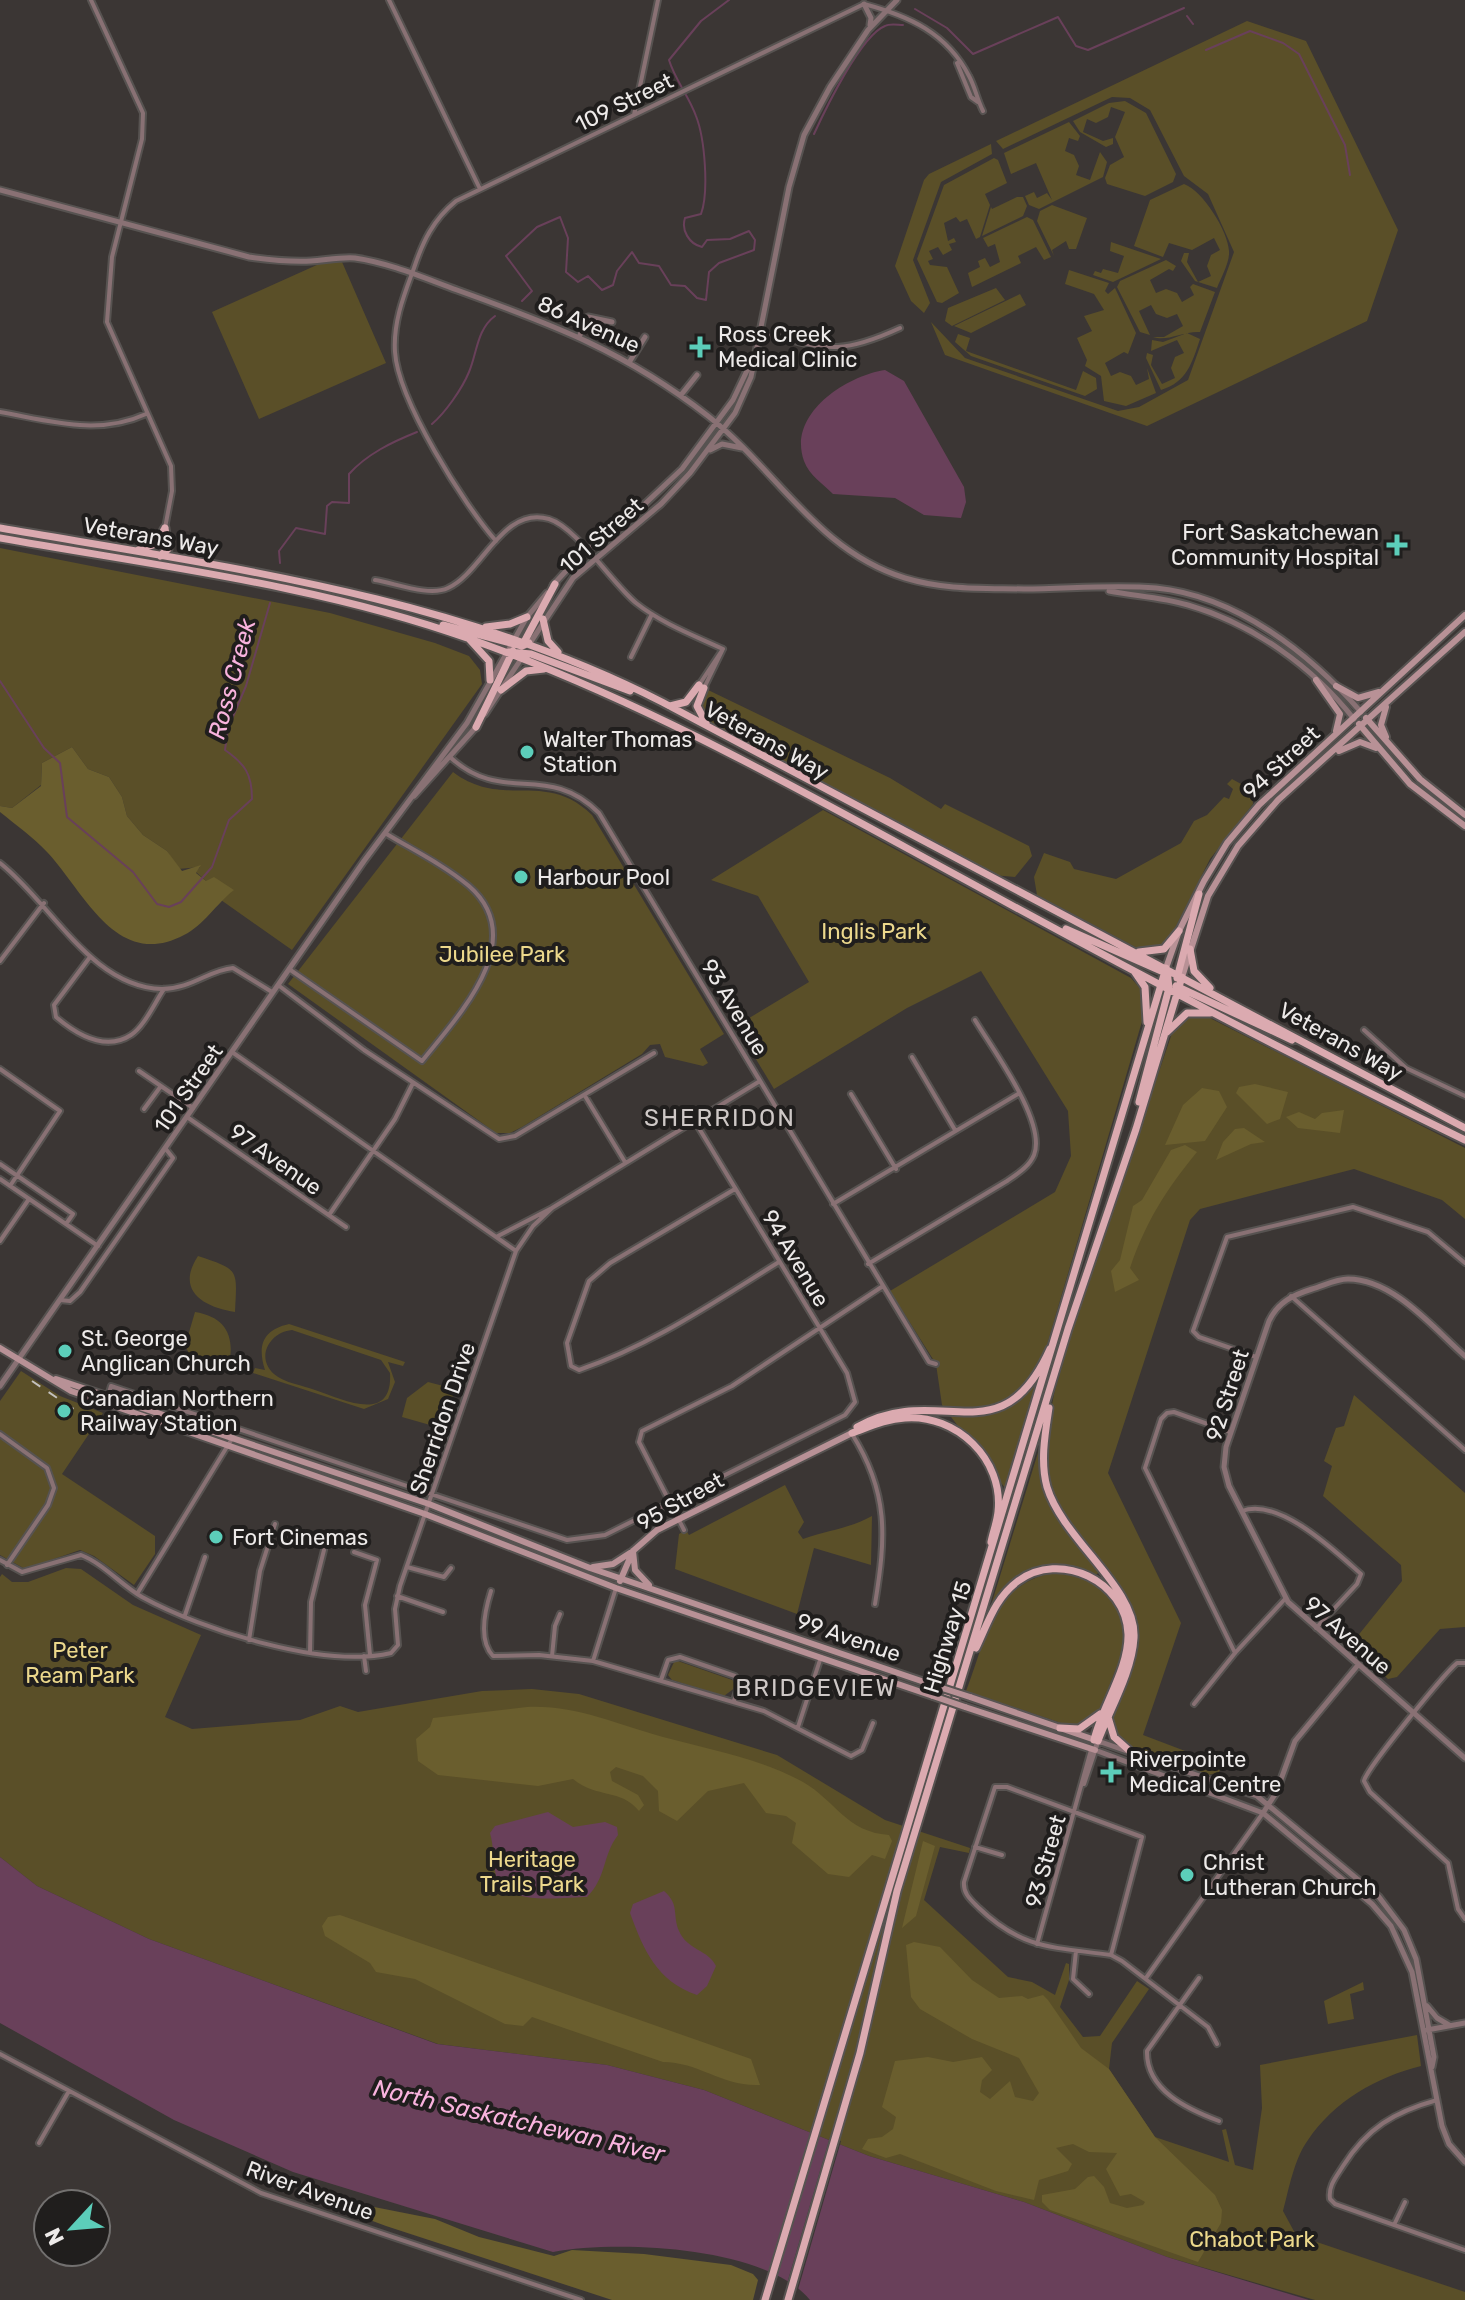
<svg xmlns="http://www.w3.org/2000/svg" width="1465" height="2300" font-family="Rubik,sans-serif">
<rect width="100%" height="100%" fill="#3b3634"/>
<path fill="#5a4f28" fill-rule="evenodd" d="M1247 21 1306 41 1398 230 1367 321 1147 426 945 355 931 322 965 358 1118 411 1139 407 1188 380 1234 252 1208 194 1184 176 1150 110 1130 98 1112 97 1003 149 996 141Z
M1125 101 1146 113 1176 174 1173 182 1145 196 1107 184 1105 178 1110 165 1124 157 1115 137 1125 112 1111 107 1108 117 1096 123 1087 119 1083 132 1103 141 1113 138V144L1106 147 1080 132 1073 121 1109 103Z
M1069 122 1080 136 1078 141 1069 138 1065 151 1074 155 1079 166 1076 175 1090 180 1100 152 1107 162 1103 177 1039 209 1029 205 1025 196 1034 192 1037 198 1047 193 1052 200 1036 163 1011 174 1004 153Z
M991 144 992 154 941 182 913 260 930 303 924 313 911 301 895 266 924 180 929 174Z
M994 158 998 160 1007 183 985 194 990 205 980 237 976 239 967 219 960 222 956 217 944 223 948 241 954 238 956 242 949 244 952 250 943 255 938 247 929 251 933 259 928 261 930 265 947 267 959 293 942 303 937 302 917 259 944 185Z
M1184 184C1203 191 1228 231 1229 251 1230 262 1221 278 1217 288L1195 281 1181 261 1184 253H1189L1187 262 1198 282 1211 276 1207 266 1211 255 1220 250 1214 238 1192 250 1169 243 1163 257 1134 246 1150 200Z
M1017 197H1023L1027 206 1023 216 982 236 991 207 992 209Z
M1052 205 1087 218 1076 249H1069L1066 241 1052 250 1054 256 1037 221 1040 211Z
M1027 217 1033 220 1051 257 1044 260 1036 247 1018 256 1021 263 972 287 968 273 980 267 978 261 985 258 990 267 1000 262 995 244 988 247 983 238Z
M1111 242 1161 259 1113 282 1093 275 1095 271 1101 273 1103 269 1118 273 1124 256 1110 251Z
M339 255 386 363 259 419 212 312Z
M1166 260 1176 266 1173 271 1169 269 1150 280 1156 293 1166 289 1177 293 1182 302 1194 295 1190 287 1193 284 1215 292 1200 332C1183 331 1167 342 1153 337H1164L1183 326 1177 314 1167 318 1156 314 1151 305 1139 311 1150 335 1140 332 1117 287 1120 281Z
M1069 270 1109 283 1105 291 1108 294 1115 288 1136 333 1128 354 1124 352 1105 363 1111 376 1120 372 1131 376 1136 385 1149 379 1147 368 1156 393 1126 406 1104 401 1101 376 1085 366 1087 360 1077 338 1092 331 1084 316 1104 310 1094 294 1065 284Z
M996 288 1005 300 952 326 945 321 948 308Z
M1020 294 1026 305 971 333 954 326Z
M1187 333 1200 339C1192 363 1187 382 1161 390L1146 358 1147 353 1153 355 1151 365 1162 384 1175 378 1171 368 1175 357 1184 353 1177 340 1151 351 1152 340 1163 342Z
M958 334 970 338 966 351 1076 390 1083 371 1096 378 1097 389 1085 396 971 356 955 342Z
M0 548 330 613 435 643 469 656 480 670 482 684 292 950 221 900 233 890 206 881 196 872 200 867 178 869 167 851 143 835 127 816 122 797 109 777 88 769 72 747 42 763 41 785 12 808 0 806Z
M706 689 890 778 941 809 945 804 1029 846 1032 856 1015 877 993 875 708 721 700 710Z
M453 772C503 810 545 769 592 815L724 1034 700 1049 708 1063 703 1066 665 1057 660 1044 650 1045 642 1054 522 1127 510 1133H496L288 984Z
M1232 779 1252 790 1253 804 1210 859 1170 938 1160 946 1139 949 1037 895 1034 877 1044 853 1070 862 1074 869 1116 879 1181 843 1194 821 1207 815 1224 797 1229 799 1233 789 1227 784Z
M823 810 1131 978 1144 993 1143 1018 1005 1488 942 1405 936 1364 890 1291 1055 1192 1071 1156 1068 1111 981 971 907 1008 774 1089 736 1026 809 982 758 896 711 880Z
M1187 1016H1206L1465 1148V1219L1442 1200 1354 1169 1200 1209 1190 1220 1108 1473 1181 1623 1143 1735 1222 1765 1219 1772 1209 1775 1128 1745 1117 1736 1112 1721 1136 1647 1135 1622 1062 1515 1045 1466 1046 1436 1054 1394 1073 1328 1173 1030Z
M198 1256C240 1270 237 1269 235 1312 204 1307 175 1291 198 1256Z
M195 1312C227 1317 236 1338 228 1368L190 1355 185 1346Z
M289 1324 405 1362 403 1366 388 1362 395 1382 388 1399 364 1409 253 1373 255 1368 265 1370C257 1345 263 1330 289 1324ZM292 1330 381 1360 390 1373C393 1425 342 1399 315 1390 302 1385 284 1383 274 1374 255 1357 270 1332 292 1330Z
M21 1371 60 1396 103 1413 62 1474 155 1536V1554L134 1585 94 1556 80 1550 25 1569 0 1555V1401Z
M428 1382 455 1389 444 1424 437 1427 402 1417 407 1398Z
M1354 1395 1465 1493V1627L1440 1629 1397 1677 1388 1679 1352 1647V1643L1402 1581 1401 1565 1323 1496 1332 1466 1324 1461 1336 1428 1344 1426Z
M1044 1433C1040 1496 1062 1525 1100 1572L1095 1575C1046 1556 1027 1570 992 1602Z
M785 1485 804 1522 798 1532 803 1539C827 1530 849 1529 872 1516L871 1565 814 1548 797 1614 675 1569 679 1534 686 1530 689 1535Z
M66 1568 81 1569 133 1605 201 1635 165 1717 192 1729 300 1720 340 1706 358 1712 482 1691 532 1689 579 1694 777 1755 885 1820 970 1848 969 1853 940 1847 924 1900 1008 1977 1032 1982 1055 1995 1066 1963 1069 1964V1980L1060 2007 1083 2037 1100 2036 1137 1981 1149 1989 1112 2043 1109 2069 1155 2137 1229 2162 1222 2130 1226 2129 1235 2165 1253 2170 1262 2108 1260 2065 1417 2035 1421 2066C1377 2077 1334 2101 1308 2140 1294 2159 1289 2189 1283 2211L1296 2235 1465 2292V2300H1315L1167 2257 1024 2202 869 2156 704 2090 607 2065 438 2044 149 1939 37 1886 0 1857V1577L2 1574 12 1582H28Z
M1051 1573C1089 1574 1126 1595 1126 1638 1125 1651 1116 1667 1112 1679 1107 1691 1103 1710 1093 1718 1083 1726 1076 1725 1064 1724L966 1691C986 1641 990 1587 1051 1573Z
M675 1660 735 1681 736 1687 724 1696 672 1680 668 1675Z
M1363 1982 1364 1990 1350 1994 1354 2019 1328 2024 1324 2001Z"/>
<path fill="#6a5e2e" d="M72 747 88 769 109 777 122 797 127 816 143 835 167 851 182 871 201 865 196 873 206 881 214 877 234 890C217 903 203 926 184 935 116 971 84 891 47 852 33 837 16 825 0 812V806L12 808 41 786 42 763Z
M1255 1084 1288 1092 1280 1119 1267 1124 1236 1093 1239 1087Z
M1202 1088 1219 1091 1227 1107 1205 1141 1165 1145 1183 1105Z
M1344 1110 1340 1133 1298 1128 1286 1117 1299 1112 1315 1119 1322 1113Z
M1244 1128 1265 1142 1251 1144 1216 1160 1223 1142 1235 1129Z
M1185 1145 1197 1152C1166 1190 1146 1221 1130 1268L1139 1280 1115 1292 1111 1271 1120 1260 1133 1206 1142 1200 1171 1150Z
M527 1707C577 1705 615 1724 663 1737 711 1750 759 1758 803 1782 836 1801 846 1832 889 1835L892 1841 885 1859 872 1855 849 1877 828 1874 792 1843 796 1823 786 1816 766 1813 744 1783 708 1791 677 1821 659 1811 658 1791 643 1776 616 1767 610 1772 612 1781 638 1795 644 1805 639 1811C620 1788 598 1799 573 1779L538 1786 438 1775 418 1761 416 1739 430 1727 433 1718Z
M923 1841 935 1846 916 1916 902 1928Z
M340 1915 751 2059 760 2085C723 2087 699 2062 663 2062L532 2017 523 2026 505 2024 415 1979 376 1972 370 1963 325 1936 322 1926 328 1917Z
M914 1942 940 1947 972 1980 999 1998 1022 1996 1028 1999 1043 1995 1048 2000 1081 2048 1109 2069 1155 2137 1215 2195 1222 2210 1221 2223 1198 2262 1050 2210 1042 2202V2195L1075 2189 1088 2177 1094 2176 1104 2187 1110 2203 1127 2208 1143 2205 1145 2202 1131 2194 1120 2196 1106 2169 1117 2153 1089 2152 1073 2144 1056 2148 1072 2164 1068 2171 1039 2180 1034 2200 996 2191 900 2154 886 2158 862 2149 868 2139 882 2137 893 2129 896 2117 882 2107 895 2061 928 2057 953 2062 982 2057 992 2070 982 2080 980 2092 990 2099 1010 2081 1015 2097 1033 2101 1039 2093 1019 2058 972 2039 920 2009 911 1997 906 1945Z
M325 2192 364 2205 435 2219 479 2237 554 2256 572 2250 644 2254 731 2265 753 2274 758 2280 753 2300H612L386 2226 327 2204 318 2196Z"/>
<path fill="#69405a" d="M885 370 904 381 964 487 966 502 961 518 924 515 895 498 833 494C823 484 809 475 804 461 787 414 846 376 885 370Z
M548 1812 573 1827 605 1822 617 1827 618 1835C602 1856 607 1877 587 1897 565 1897 503 1907 496 1876 493 1862 494 1847 490 1833L495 1826Z
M0 1857 37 1886 149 1939 437 2044 607 2065 704 2090 869 2156 1024 2202 1167 2257 1309 2300H810C766 2246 617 2240 553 2252L293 2172 174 2120 0 2023Z
M664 1891C680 1905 672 1914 679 1931 687 1950 709 1950 716 1966L707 1986 697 1995C657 1981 644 1951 630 1913L633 1904Z"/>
<path fill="#3b3634" d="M830 2137 841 2141 797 2293 786 2287Z"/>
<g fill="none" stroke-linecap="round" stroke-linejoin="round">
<path stroke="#69405a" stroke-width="2" d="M915 9 947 28 973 54 1058 17 1076 46 1088 50 1184 8
M1187 16 1193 24
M1206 50 1250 31 1283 43 1299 54 1345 145 1350 175
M814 134C825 110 861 35 885 26 890 23 898 25 903 25
M522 301 532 291 506 256 537 227 560 217 568 238 566 272 578 282 588 276 602 290 613 285 617 271 632 252 639 263 659 266 671 285 685 286 697 298 706 300 709 272 719 263 754 250 755 240 749 231 730 239 707 240 702 247C689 244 681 230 685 218L701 214C709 192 705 139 696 116 689 96 675 80 669 60L701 21 729 0
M432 424C445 413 462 389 469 372 477 353 477 329 495 316
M280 563 279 551 296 528 325 534 327 506 332 502 349 503V474C367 454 392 442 417 432
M0 681 44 748 60 763 67 817 133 872 157 904 169 907 181 902 212 867 229 820 252 799C252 774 245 764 225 750L228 728 246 686 270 603"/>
<defs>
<path id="minor" d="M91 0 143 113 142 139 112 257 107 322 171 466 172 491 165 528
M389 0 480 189
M957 63 971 97 978 102
M634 115 658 0
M760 333C825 348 837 357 900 328
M0 412C51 421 98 436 146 414
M496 541C464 505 398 400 395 352 393 322 404 295 414 268 423 241 433 220 456 201L864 4C909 16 947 33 969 76 975 87 977 99 983 111
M375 580C395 583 429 597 448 588 482 573 503 505 549 519 576 527 612 583 636 603 661 623 695 636 723 649
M631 657 652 614
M699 685 723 649
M704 688 722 651
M450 757C503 806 547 761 599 813L929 1362 936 1364
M0 863C52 904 91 987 162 989 191 989 209 970 233 968L272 992
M90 957 54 1005 56 1017C76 1034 105 1052 131 1035 144 1027 155 1002 164 989
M0 961 44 903
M289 969 422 1061C458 1016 531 940 469 886 444 865 413 850 385 833
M278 985 364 1050 499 1139 515 1136 654 1053
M1364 1030 1406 1068 1465 1096
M232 1052 516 1251
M912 1057 955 1130
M0 1069 60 1111 10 1186
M139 1071 193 1108
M851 1094 896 1169
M585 1096 625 1162
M144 1109 161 1086
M187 1117 346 1227
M0 1164 73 1214 66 1224
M0 1179 98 1246
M735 1189 610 1263 589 1281 567 1343 571 1366 579 1370C652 1345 714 1302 779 1262
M833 1204 1018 1094
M329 1215 395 1119 413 1083
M498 1236 552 1208 760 1081
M0 1241 29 1199
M868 1264 1007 1181C1017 1174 1029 1167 1034 1155 1047 1122 993 1050 975 1020
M1291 1296 1465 1450
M60 1300 70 1301 80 1292 173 1158 165 1148
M1256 1357 1199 1337 1193 1331 1227 1237 1353 1207 1428 1232 1465 1263
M108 1396 111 1386 567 1540 605 1535 845 1415 855 1402 847 1373 694 1120
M1230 1432 1174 1412 1167 1413 1161 1419 1145 1468 1235 1653
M0 1434 47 1468 54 1488 48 1505 7 1565
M852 1434C889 1493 886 1537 875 1604
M1242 1511C1279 1497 1335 1551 1361 1574L1357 1584 1316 1628
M684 1530 639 1442 642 1431 732 1386 883 1286
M354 1552 377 1560 365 1605 370 1655
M0 1560 22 1572 81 1555C104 1564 121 1585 142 1597 202 1630 324 1669 391 1653L398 1645 395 1609 400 1586 516 1251 533 1226 552 1208
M407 1567 444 1577 451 1568
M491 1591C485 1610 478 1640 493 1656L539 1655 593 1661 764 1711 851 1756 862 1750 873 1723
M137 1594 233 1437
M397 1596 443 1612
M185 1615 205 1557
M249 1640 260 1571 275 1524
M310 1653 311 1602 324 1550
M364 1656 366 1671
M552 1656 555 1626 560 1614
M593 1661 616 1588
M1465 1663H1457C1444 1674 1366 1769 1364 1781L1370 1792 1448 1863 1458 1909 1465 1919
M661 1680 668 1660 680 1657 735 1676 739 1684 734 1701
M1194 1704 1235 1653 1285 1599
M798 1727 821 1657
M1084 1784 1095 1751
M975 1847 1002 1855
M1037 1944 1091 1750
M1076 1951 1073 1979 1089 1994
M1111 1955 1142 1837 1007 1787H995L964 1882C963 1894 971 1900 979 1908 1023 1950 1054 1947 1111 1955L1122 1961 1208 2027 1217 2044
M1146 1978 1263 1813
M1199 1978 1147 2051C1146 2090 1187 2109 1219 2121
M0 2054 261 2193 581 2300
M1437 2100C1394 2112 1367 2128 1343 2166 1336 2177 1328 2186 1330 2199L1335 2204 1465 2250
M39 2143 69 2091
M1394 2225 1405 2202"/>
<path id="tertiary" d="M864 4 871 18 870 25
M0 190 249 257C270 260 290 262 311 261 326 260 340 257 355 258 390 263 424 278 457 290 554 325 626 352 708 416 777 470 817 551 905 578 944 590 983 588 1024 589 1067 589 1113 584 1156 588 1237 596 1309 653 1361 712
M580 335 588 317 612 322
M630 361 645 337
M681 395 697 375
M710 450 722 444 742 448
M553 585 578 558 631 517 682 469 733 400 753 358
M1109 591C1135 596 1162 597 1188 605 1253 624 1312 666 1354 719
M530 643 573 578 661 504 690 473 735 413 751 377 789 187 804 135 830 87 868 30 897 0
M485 714 523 656
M414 796 477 726
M1465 1356C1434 1329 1394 1279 1348 1279 1336 1279 1323 1286 1312 1289 1293 1295 1278 1302 1269 1321L1226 1447 1224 1467 1229 1486 1288 1602 1465 1758
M0 1386 364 861 467 723 527 617 547 593
M1263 1813 1276 1793 1295 1741 1358 1665
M1427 2006 1437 2018 1449 2025
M1427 2030 1465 2023
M1432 2067 1434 2057 1416 1959 1404 1930 1379 1897 1257 1796 1098 1741 1095 1750 1263 1813 1372 1904 1391 1926 1412 1972 1442 2126 1449 2144 1465 2162"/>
<path id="secondary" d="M1316 680 1340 714 1336 731
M1336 686 1358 698 1379 692
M1386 707 1381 725 1386 737
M1366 718 1420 779 1465 815
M1359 724 1410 784 1465 826
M1339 751 1360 742 1376 748
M1166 968 1179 931 1204 881 1227 843 1259 805 1465 615
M1182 977 1208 896 1238 846 1278 800 1465 632
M0 1348 71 1391 425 1514 616 1588 933 1696
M56 1379 429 1504 590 1568 936 1686
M633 1551 635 1570 649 1585
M593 1567 613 1564 630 1553
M620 1581 633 1551 657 1530 852 1433
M970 1697 1098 1741
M965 1707 1095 1750"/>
<path id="primary" d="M0 528C226 567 455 596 662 702L1465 1128
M0 538C157 566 319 585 470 639 642 700 800 790 960 877 1126 968 1294 1057 1465 1140
M138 550 156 544 165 528
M160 556 168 549 165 528
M543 619 548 641 558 652
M443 625 522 646 529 643
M486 627 510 624 527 617
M469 639 489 661 490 680
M523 644 555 584
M509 652 531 654 630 691
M704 688 697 706 706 723
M501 690 526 671 544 669
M670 706 686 702 699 685
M476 727 513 651
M1066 929 1168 974
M1190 949 1194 971 1210 988
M1139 952 1164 949 1179 931
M1134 971 1145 987 1147 1022
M1177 978 1199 894
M1176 986 1292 1040
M1167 1032 1187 1013H1210
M1139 1102 1169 988 1167 970
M1049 1408C1045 1434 1040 1462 1047 1487 1063 1540 1137 1588 1134 1638 1132 1672 1110 1709 1098 1741
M857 1427C941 1380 1000 1460 1050 1349
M852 1433C869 1427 886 1419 905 1418 956 1414 1004 1459 998 1512 997 1522 993 1532 991 1542
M976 1648C988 1623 995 1598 1018 1581 1060 1550 1126 1581 1128 1634 1129 1669 1102 1706 1094 1740
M1108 1717 1114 1737 1132 1753
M1060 1728 1079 1729 1100 1714
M765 2300 1166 968
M788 2300 860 2053 897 1891 1068 1329 1136 1129 1182 977"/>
</defs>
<use href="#minor" stroke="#575351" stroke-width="8"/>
<use href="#tertiary" stroke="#575351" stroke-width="9"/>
<use href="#secondary" stroke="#575351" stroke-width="10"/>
<use href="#primary" stroke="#575351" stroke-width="11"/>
<use href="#minor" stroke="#897174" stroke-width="4"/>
<use href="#tertiary" stroke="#897174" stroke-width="5"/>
<use href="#secondary" stroke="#b89196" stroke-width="6"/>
<use href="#primary" stroke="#dbaab0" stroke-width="7"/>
<path stroke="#c3c0be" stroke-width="2" stroke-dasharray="10 10" stroke-linecap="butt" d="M32 1381 93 1422"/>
<defs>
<path id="secondary-bridge" d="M936 1686 970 1697
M933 1696 965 1707"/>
</defs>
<use href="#secondary-bridge" stroke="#575351" stroke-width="10" stroke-linecap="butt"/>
<use href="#secondary-bridge" stroke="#b89196" stroke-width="6"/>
</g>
<g fill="#5cceba" stroke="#201e1d" stroke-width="3">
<path d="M696 335h8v8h8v8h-8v8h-8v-8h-8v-8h8z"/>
<path d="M1393 533h8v8h8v8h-8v8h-8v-8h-8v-8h8z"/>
<circle cx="527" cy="752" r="8"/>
<circle cx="521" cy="877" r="8"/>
<circle cx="65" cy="1351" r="8"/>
<circle cx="64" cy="1411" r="8"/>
<circle cx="216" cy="1537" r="8"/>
<path d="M1107 1760h8v8h8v8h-8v8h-8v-8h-8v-8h8z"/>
<circle cx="1187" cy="1875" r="8"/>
</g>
<g text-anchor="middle" stroke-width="8" stroke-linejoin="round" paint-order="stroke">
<g font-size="22" fill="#edeae9" stroke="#201e1d">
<text transform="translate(624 102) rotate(-26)" y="8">109 Street</text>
<text transform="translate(589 324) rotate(24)" y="8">86 Avenue</text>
<text transform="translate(601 535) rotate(-41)" y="8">101 Street</text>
<text transform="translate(151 536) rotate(10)" y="8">Veterans Way</text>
<text transform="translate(767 740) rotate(29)" y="8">Veterans Way</text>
<text transform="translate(1281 762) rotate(-43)" y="8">94 Street</text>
<text transform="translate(735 1007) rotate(59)" y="8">93 Avenue</text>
<text transform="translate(1341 1041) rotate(29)" y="8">Veterans Way</text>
<text transform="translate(188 1088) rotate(-55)" y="8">101 Street</text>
<text transform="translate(276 1159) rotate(35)" y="8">97 Avenue</text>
<text transform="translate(796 1258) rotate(59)" y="8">94 Avenue</text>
<text transform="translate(1227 1395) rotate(-72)" y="8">92 Street</text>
<text transform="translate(442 1418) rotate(-71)" y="8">Sherridon Drive</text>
<text transform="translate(680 1501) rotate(-29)" y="8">95 Street</text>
<text transform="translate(1348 1635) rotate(41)" y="8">97 Avenue</text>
<text transform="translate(849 1637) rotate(19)" y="8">99 Avenue</text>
<text transform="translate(947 1637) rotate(-73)" y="8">Highway 15</text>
<text transform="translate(1045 1861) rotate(-74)" y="8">93 Street</text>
<text transform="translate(310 2190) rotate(20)" y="8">River Avenue</text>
</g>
<g font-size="22" fill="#edeae9" stroke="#201e1d" text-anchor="start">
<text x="718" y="342">Ross Creek<tspan x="718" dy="25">Medical Clinic</tspan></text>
<text x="1379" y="540" text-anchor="end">Fort Saskatchewan<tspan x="1379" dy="25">Community Hospital</tspan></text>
<text x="543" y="747">Walter Thomas<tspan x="543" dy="25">Station</tspan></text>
<text x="537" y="885">Harbour Pool</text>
<text x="81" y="1346">St. George<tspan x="81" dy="25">Anglican Church</tspan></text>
<text x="80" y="1406">Canadian Northern<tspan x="80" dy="25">Railway Station</tspan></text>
<text x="232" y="1545">Fort Cinemas</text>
<text x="1129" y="1767">Riverpointe<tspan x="1129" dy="25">Medical Centre</tspan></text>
<text x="1203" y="1870">Christ<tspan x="1203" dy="25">Lutheran Church</tspan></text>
</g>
<g font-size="22" fill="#ecd88c" stroke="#201e1d">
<text x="874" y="939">Inglis Park</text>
<text x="502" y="962">Jubilee Park</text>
<text x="80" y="1658">Peter<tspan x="80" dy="25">Ream Park</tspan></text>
<text x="532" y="1867">Heritage<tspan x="532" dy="25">Trails Park</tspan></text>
<text x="1252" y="2247">Chabot Park</text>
</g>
<g font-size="24" font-style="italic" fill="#f9b3de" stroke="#201e1d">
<text transform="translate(232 679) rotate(-75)" y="8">Ross Creek</text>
<text transform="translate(519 2121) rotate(13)" y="8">North Saskatchewan River</text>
</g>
<g font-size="24" letter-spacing="2" fill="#cec8c6" stroke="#201e1d">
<text x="720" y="1126">SHERRIDON</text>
<text x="816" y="1696">BRIDGEVIEW</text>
</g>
</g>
<g transform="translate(72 2228) rotate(244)"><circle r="38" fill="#201e1d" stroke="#72706f" stroke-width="2"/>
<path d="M0-6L14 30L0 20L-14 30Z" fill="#5cceba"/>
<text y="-12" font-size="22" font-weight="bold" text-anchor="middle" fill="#edeae9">N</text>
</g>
</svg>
